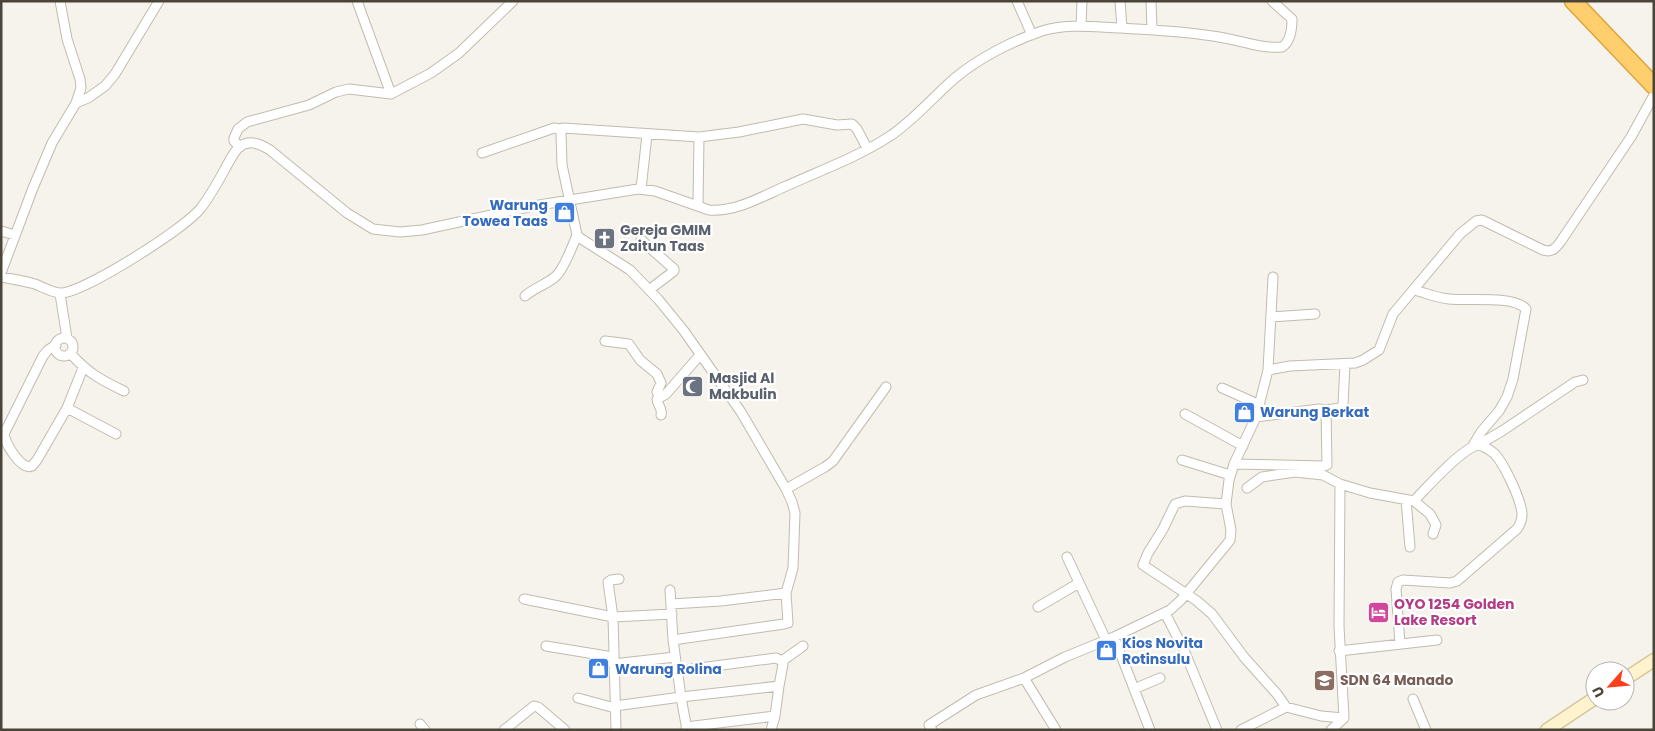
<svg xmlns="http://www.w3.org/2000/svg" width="1655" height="731" font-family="Poppins,sans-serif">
<rect width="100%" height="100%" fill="#f6f3ec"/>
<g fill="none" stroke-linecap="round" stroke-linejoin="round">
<defs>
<path id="street" d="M60 1 67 39 80 79 81 88 76 103
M357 1 391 94
M1017 1 1032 35
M1120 1 1122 28
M1151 1 1152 29
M1081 26 1082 1
M240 147 234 141V138L238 129 247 122 309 105 336 92 349 89 391 94 431 73 459 53 513 1
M482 153 554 128 561 129
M641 189 647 135
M698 205 699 137 739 132 803 119 837 125 852 124 857 129 867 148
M1 231 15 235
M641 240 674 269V271L649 290
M1 273 33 188 52 143 76 103 88 98 105 86 115 74 159 1
M1 277C13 279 24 281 35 284 43 287 54 294 63 293 89 289 184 229 201 208 210 196 218 182 225 169 229 162 233 153 239 147 250 139 260 144 270 150L347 213 373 229 400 232 422 230 533 206 638 189 655 191 709 210C736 212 761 197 784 187 819 171 858 157 890 136 913 121 934 96 955 78 979 58 1012 41 1042 31 1067 23 1094 27 1121 28 1154 30 1186 31 1219 37 1239 40 1261 49 1282 47 1290 42 1292 29 1292 19L1272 1
M1414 290C1426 293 1437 298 1449 299 1467 301 1514 295 1526 309L1513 379 1507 397 1499 411 1481 432 1472 447
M60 294 67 338
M525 296C534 288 547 284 555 277 563 271 573 245 577 235
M1271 317 1315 314
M55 347a9 9 0 1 1 18 0a9 9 0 1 1-18 0Z
M605 341 629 344 640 360 657 374 661 383 657 392 660 397
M56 345 48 350 43 356 4 434C5 443 21 471 32 466 33 465 36 461 37 460L67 408 83 368
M71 354C88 373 101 380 124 391
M1268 370 1273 277
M1222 388 1260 405
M67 408 116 434
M1326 410 1340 408 1343 405 1345 364
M1185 414 1243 446
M661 415C663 408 657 405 657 399L666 394 700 355
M1478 445 1502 431 1575 382 1583 380
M1182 460 1230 475
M1234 464 1324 466 1327 465 1326 410 1319 409 1256 417
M1247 488 1262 477 1295 472 1323 475 1340 484
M786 489 825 467 833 461 886 387
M1406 500 1410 547
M1226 504 1185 501 1175 504 1163 529 1148 553 1143 565 1197 601 1212 614 1244 657 1277 694 1286 707
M1067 557 1106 640
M670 590 673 640
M524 599 613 617 608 582 611 580 619 579
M671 604 721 601 786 593
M1038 607 1079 583
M1165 613 1184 650 1217 730
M1400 644 1396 589 1398 582 1403 580 1450 583 1457 581 1517 529C1520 525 1522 520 1522 514 1521 499 1505 466 1495 454 1490 450 1484 446 1478 445 1461 449 1427 487 1414 501
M546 646 613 657
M1339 651 1437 640
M782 661 803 646
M613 664 675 657
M677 671 776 658 782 661 783 664 779 686
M1024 678 1056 730
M1134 689 1160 678
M578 698 615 708
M1413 699 1426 730
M615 706 681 697 673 640 784 624 788 623 786 593 793 568 795 513 792 502 786 489 741 412 684 331 658 299 630 270 580 238 577 235 562 165 561 133 563 128 699 137
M420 724 425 730
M686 727 775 716 771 730
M504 730 534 706 538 707 565 730
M616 730 613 617 672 614
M687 730 681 697 779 686 775 716
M932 730 929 725 976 695 1024 678 1065 657 1114 637
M1150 730 1114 637 1170 610 1181 600 1227 544 1230 540 1231 530 1226 504 1229 480 1234 464 1256 417 1268 370 1290 366 1355 363 1363 360 1379 350 1393 314 1460 234 1476 221 1482 220 1486 222 1543 250C1552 253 1556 248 1561 241L1631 137 1654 95
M1241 730 1286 707 1321 716 1344 718
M1331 730 1344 718 1339 626 1340 484 1370 493 1414 501 1430 514 1436 525 1433 534"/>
<path id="secondary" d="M1625 679 1654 660
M1547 730 1595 698"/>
<path id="highway" d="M1573 1 1654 86"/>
</defs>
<use href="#street" stroke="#c2bbae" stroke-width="11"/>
<use href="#secondary" stroke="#d6c79b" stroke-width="15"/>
<use href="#highway" stroke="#e0a43c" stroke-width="19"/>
<use href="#street" stroke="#fff" stroke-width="9"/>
<use href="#secondary" stroke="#fff3cd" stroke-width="12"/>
<use href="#highway" stroke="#ffcf6e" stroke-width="16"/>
</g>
<defs>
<symbol id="shop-square" viewBox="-11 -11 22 22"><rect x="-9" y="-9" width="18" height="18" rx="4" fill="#3f7fe0" stroke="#fff"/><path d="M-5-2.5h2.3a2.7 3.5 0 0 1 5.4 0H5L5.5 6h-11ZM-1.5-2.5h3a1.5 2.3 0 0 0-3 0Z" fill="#fff"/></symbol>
<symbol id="church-square" viewBox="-11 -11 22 22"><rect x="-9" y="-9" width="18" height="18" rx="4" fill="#6b7280" stroke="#fff"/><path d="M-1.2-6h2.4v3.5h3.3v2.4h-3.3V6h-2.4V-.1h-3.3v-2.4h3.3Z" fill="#fff"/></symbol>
<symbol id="mosque-square" viewBox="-11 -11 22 22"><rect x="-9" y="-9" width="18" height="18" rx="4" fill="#6b7280" stroke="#fff"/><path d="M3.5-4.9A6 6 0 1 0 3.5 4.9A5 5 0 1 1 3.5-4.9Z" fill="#fff"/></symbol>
<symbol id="hotel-square" viewBox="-11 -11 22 22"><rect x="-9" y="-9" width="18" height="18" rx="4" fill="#d1479c" stroke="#fff"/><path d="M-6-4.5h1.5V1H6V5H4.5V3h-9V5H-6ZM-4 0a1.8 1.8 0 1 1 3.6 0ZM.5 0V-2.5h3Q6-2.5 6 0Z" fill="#fff"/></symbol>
<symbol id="school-square" viewBox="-11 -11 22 22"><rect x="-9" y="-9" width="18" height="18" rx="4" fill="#8d6e63" stroke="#fff"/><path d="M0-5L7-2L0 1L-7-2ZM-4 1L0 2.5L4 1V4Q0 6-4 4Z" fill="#fff"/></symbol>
</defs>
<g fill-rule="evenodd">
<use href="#shop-square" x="552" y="200" width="25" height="25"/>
<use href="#church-square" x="592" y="226" width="25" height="25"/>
<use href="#mosque-square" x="680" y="374" width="25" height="25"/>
<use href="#shop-square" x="1232" y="400" width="25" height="25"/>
<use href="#hotel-square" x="1366" y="600" width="25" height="25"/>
<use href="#shop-square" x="1094" y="638" width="25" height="25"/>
<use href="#shop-square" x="586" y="656" width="25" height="25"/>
<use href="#school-square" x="1312" y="668" width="25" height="25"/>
</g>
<g text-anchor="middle" stroke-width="4.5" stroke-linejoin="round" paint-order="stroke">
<g font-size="14" font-weight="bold" fill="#366cbe" stroke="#fff" text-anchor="start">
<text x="548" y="210" text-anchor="end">Warung<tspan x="548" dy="16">Towea Taas</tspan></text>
<text x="1260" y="417">Warung Berkat</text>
<text x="1122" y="648">Kios Novita<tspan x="1122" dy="16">Rotinsulu</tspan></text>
<text x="615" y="674">Warung Rolina</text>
</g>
<g font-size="14" font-weight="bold" fill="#5b616d" stroke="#fff" text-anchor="start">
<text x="620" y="235">Gereja GMIM<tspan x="620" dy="16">Zaitun Taas</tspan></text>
<text x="709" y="383">Masjid Al<tspan x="709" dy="16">Makbulin</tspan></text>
</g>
<g font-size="14" font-weight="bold" fill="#b23c85" stroke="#fff" text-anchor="start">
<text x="1394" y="609">OYO 1254 Golden<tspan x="1394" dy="16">Lake Resort</tspan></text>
</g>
<g font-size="14" font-weight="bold" fill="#785e54" stroke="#fff" text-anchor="start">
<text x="1340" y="685">SDN 64 Manado</text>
</g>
</g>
<rect width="1655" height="731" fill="none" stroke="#4b4439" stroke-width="5"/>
<g transform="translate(1610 686) rotate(243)"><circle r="24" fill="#ffffff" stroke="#b7b4b0"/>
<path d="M0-4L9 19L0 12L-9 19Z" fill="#fc3f1d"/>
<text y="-8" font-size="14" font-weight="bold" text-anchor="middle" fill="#4b4439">U</text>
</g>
</svg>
